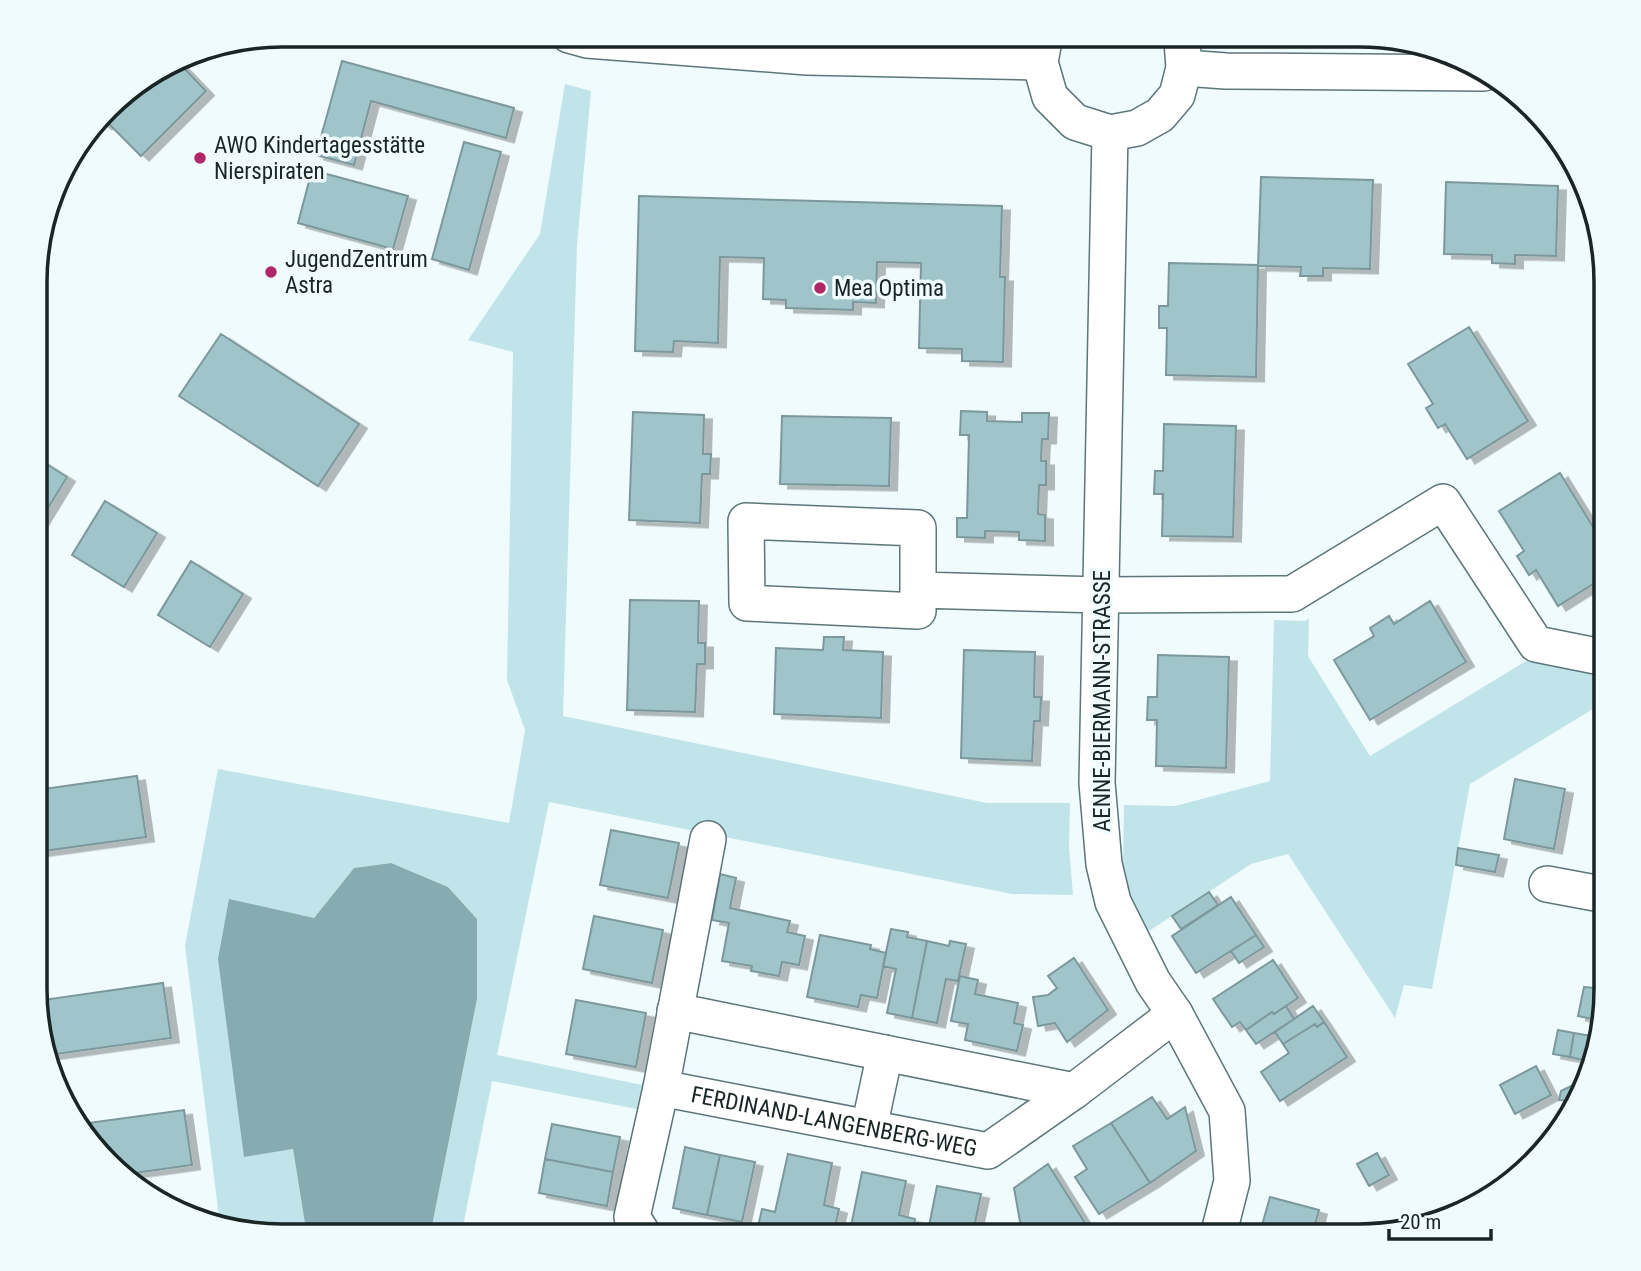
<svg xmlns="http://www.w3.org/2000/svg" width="1641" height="1271" font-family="'Roboto Condensed',sans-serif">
<defs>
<filter id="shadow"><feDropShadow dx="8" dy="4.5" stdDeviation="0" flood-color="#0004"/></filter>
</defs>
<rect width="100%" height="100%" fill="#f0fbfd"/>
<path fill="#c1e4ea" d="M565 84 591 91 577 245 563 716 987 803H1070L1069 846 1073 895 1012 894 549 802 497 1055 647 1086 642 1110 492 1081 461 1236H430L477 999V919L448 887 390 863 354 868 314 918 230 900 244 1156 293 1149 307 1236 267 1235 220 1225 185 946 218 769 509 823 525 730 507 680 513 352 468 340 540 234Z
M1309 618 1308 656 1370 756 1531 658 1606 671V701L1470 784 1432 989 1404 985 1395 1018 1288 854 1251 864 1146 933 1130 898 1123 868 1124 805 1175 806 1270 781 1274 620 1305 621Z"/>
<path fill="#86abb0" d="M391 863 448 887 477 919V999L430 1236H307L293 1149 244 1157 218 959 229 899 314 918 354 868Z"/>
<path fill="#9fc5cb" stroke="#7c989c" stroke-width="2" filter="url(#shadow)" d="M342 61 514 108 506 138 371 101 354 165 316 155Z
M178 62 206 91 141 156 107 122 104 125 99 121 120 96Z
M464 142 501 152 469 270 432 259Z
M312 170 408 196 393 249 298 223Z
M1261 177 1373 180 1370 269 1323 268V276H1300L1301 267 1258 266Z
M1446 182 1558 186 1556 256 1515 255V264L1492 263V255L1444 254Z
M639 196 1002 206 1000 277H1005L1003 362 962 361V349L919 348 921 263 877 262 876 303 853 302V310L786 308V300L763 299 764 258 720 257 718 343 674 341 673 352 635 351Z
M1169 263 1258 265 1256 377 1166 375 1167 328H1159V306H1168Z
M1469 327 1528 421 1467 459 1445 424 1438 428 1426 408 1433 404 1408 364Z
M221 334 359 424 318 486 179 396Z
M961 411 987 412V421L1022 422V413H1049L1048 439H1042L1041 461H1046V485H1039L1038 514 1045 515V541L1019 540V532L985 531V538L957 537V518H967L969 435H960Z
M633 412 704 415 703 454H711L710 474H702L700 523 629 520Z
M782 416 891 418 889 486 780 484Z
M1164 424 1236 426 1233 537 1162 536 1163 494H1154L1155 471H1163Z
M37 458 67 477 37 526Z
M1560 473 1606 548V576L1558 606 1536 570 1529 575 1517 556 1524 551 1499 511Z
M105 501 157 533 124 587 72 555Z
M191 561 243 594 210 647 158 615Z
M630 600 699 601 698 643H705V664H697L695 712 627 710Z
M1430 601 1466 662 1370 720 1334 660 1374 636 1370 628 1389 616 1394 624Z
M824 637H844L843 650 883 652 881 718 774 714 776 648 823 650Z
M964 650 1035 652 1034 697H1041L1040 721H1034L1032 761 961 758Z
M1158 655 1229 657 1226 768 1156 766 1157 720H1147L1148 697H1157Z
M137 776 146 837 36 852V790Z
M1515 779 1565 789 1554 849 1504 839Z
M611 830 679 843 668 898 600 885Z
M1458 848 1499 855 1495 872 1456 865Z
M720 874 736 878 730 908 790 921 787 932 805 936 799 965 782 962 779 976 751 971 752 966 722 961 729 923 712 920Z
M1209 892 1218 905 1181 929 1172 916Z
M1231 897 1256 935 1196 973 1172 936Z
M594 916 663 930 652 983 583 969Z
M891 929 908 932 907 937 927 941 912 1018 887 1013 896 969 883 966Z
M820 935 871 945 870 949 886 953 877 998 861 995 858 1007 807 997Z
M1256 935 1264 947 1239 963 1231 951Z
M927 941 949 946 950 941 966 944 958 981 946 979 937 1023 912 1018Z
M1074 958 1108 1010 1067 1042 1055 1023 1038 1026 1033 997 1048 995 1057 988 1048 976Z
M1273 960 1298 998 1274 1014 1272 1012 1246 1030 1240 1022 1232 1027 1213 999Z
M960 976 978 980 975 994 1018 1003 1014 1023 1023 1025 1017 1051 965 1040 968 1024 951 1021Z
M163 983 171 1038 49 1055 36 1001Z
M1584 987 1605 989V1005L1602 1021 1578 1016Z
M576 1000 646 1013 636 1067 566 1054Z
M1286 1006 1294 1019 1256 1044 1246 1030 1272 1012 1274 1014Z
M1313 1006 1324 1022 1317 1027 1315 1024 1283 1044 1275 1032Z
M1324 1022 1347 1057 1280 1101 1261 1072 1289 1053 1283 1044 1315 1024 1317 1027Z
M1558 1030 1574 1033 1570 1057 1553 1054Z
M1574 1033 1598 1037 1592 1062 1570 1057Z
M1536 1066 1551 1095 1515 1114 1500 1085Z
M1581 1081 1578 1098 1575 1102 1559 1100 1561 1091Z
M1152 1097 1167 1119 1185 1107 1196 1151 1150 1183 1111 1123Z
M184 1110 192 1165 120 1175 81 1124Z
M1111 1123 1150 1183 1099 1214 1075 1177 1087 1169 1073 1146Z
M552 1124 620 1137 613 1172 545 1159Z
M685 1147 720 1155 707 1215 673 1208Z
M1377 1153 1389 1175 1369 1186 1357 1164Z
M788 1154 832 1163 824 1205 839 1209 833 1236H756L762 1209 775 1212Z
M720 1155 755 1162 742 1222 707 1215Z
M545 1159 613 1172 607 1206 539 1193Z
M1048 1164 1085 1223 1066 1236H1008L1021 1227 1014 1188Z
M862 1172 906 1181 899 1215 915 1219 911 1236H849Z
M937 1186 981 1194 974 1228 1004 1233 1005 1236H927Z
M1270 1197 1319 1210 1312 1236H1259Z"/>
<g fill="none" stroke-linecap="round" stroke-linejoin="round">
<defs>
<g id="minor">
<path d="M569 35 587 40 807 57 1040 62"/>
<path d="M1045 35 1040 62 1050 97 1075 122 1110 133 1137 128 1160 115 1177 95 1184 68 1182 41 1180 35"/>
<path d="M1184 68 1226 71 1484 73"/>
<path d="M1110 133 1097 783 1104 864 1113 902 1153 982 1175 1014 1227 1111 1232 1181 1218 1236"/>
<path d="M918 590V528L746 521 747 603 918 611V590L1101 595 1292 594 1443 502 1536 644 1606 658"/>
<path d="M1547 884 1606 895"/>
<path d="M675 1011 1074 1091"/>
<path d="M661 1088 708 839"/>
<path d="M869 1128 885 1053"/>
<path id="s1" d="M644 1236 632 1217 661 1088 988 1151 1074 1091 1175 1014"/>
</g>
</defs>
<use href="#minor" stroke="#5c767a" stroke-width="38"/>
<use href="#minor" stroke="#fff" stroke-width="35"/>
</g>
<g fill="#b02667" stroke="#f0fbfd" stroke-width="2.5">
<circle cx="200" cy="158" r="7"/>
<circle cx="271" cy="272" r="7"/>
<circle cx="820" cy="288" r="7"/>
</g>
<g text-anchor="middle" stroke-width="7" stroke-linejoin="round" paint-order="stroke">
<g font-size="23" fill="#1a2526" stroke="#f0fbfd" text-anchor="start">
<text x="214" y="153">AWO Kindertagesstätte<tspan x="214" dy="26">Nierspiraten</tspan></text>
<text x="285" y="267">JugendZentrum<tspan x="285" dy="26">Astra</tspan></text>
<text x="834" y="296">Mea Optima</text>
</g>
<g font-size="23" fill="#1a2526" stroke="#f0fbfd">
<text transform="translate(1102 701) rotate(-90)" y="8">AENNE-BIERMANN-STRASSE</text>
<text dy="8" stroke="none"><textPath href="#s1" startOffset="331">FERDINAND-LANGENBERG-WEG</textPath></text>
</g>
</g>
<path d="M0 0H1641V1271H0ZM282 47H1359A235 235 0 0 1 1594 282V989A235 235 0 0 1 1359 1224H282A235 235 0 0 1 47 989V282A235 235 0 0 1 282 47Z" fill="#f0fbfd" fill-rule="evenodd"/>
<path fill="none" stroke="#1a2526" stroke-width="3.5" d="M282 47H1359A235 235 0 0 1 1594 282V989A235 235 0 0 1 1359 1224H282A235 235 0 0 1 47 989V282A235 235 0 0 1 282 47Z"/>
<path d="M1389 1229v10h102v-10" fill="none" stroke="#1a2526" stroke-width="3.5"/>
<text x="1400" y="1229" font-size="21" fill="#1a2526" stroke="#f0fbfd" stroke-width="5" paint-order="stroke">20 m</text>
</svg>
